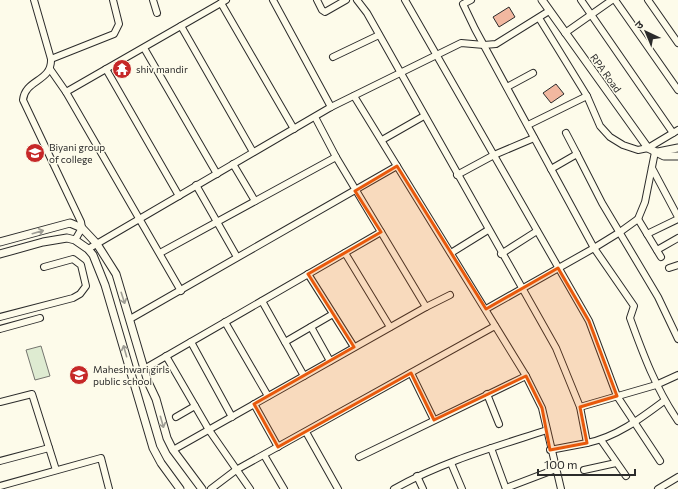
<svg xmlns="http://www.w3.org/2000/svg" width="678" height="489" font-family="Commissioner,'Noto Sans Devanagari',sans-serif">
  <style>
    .garden { fill: #deebd1; stroke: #74746e }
    .building { fill: #f2b8a0; stroke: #2b2b2b }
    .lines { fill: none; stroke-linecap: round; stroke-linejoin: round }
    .minor-casing { stroke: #2b2b2b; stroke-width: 8 }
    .tertiary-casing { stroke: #2b2b2b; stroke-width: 9 }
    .minor { stroke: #fdfbea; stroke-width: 6 }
    .tertiary { stroke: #fdfbea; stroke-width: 7 }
    .oneway { stroke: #9e9d94 }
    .marked { fill: #e8590c; fill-opacity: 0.2; stroke: #e8590c; stroke-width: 3; stroke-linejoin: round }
    .labels { text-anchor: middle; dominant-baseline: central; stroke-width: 3; stroke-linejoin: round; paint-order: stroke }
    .poi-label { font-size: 10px; fill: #2b2b2b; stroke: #fdfbea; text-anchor: start }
    .street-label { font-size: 10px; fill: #2b2b2b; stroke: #fdfbea }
  </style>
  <rect width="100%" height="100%" fill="#fdfbea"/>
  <path class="garden" d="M41 346 50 376 35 380 26 350Z"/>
  <g class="building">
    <path d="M509 7 515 17 499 27 493 17Z"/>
    <path d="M556 84 564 94 551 103 543 93Z"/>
  </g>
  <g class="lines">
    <defs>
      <g id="minor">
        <path d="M34 0 51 59C52 82 25 79 23 100L81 222 82 228 75 240"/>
        <path d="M153 0 157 13"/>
        <path d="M226 0 221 3 294 129"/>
        <path d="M273 0 331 107"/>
        <path d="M317 0 322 10 325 12 346 0"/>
        <path d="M357 0 367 13 556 348 580 407 656 385 678 375"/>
        <path d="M405 0 589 321 617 396 660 461"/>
        <path d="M471 0 463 4 475 29 594 248 634 306 630 318C643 354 656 389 678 421"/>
        <path d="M581 0 673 133"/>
        <path d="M615 0 678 90"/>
        <path d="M648 0 678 43"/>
        <path d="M539 18 587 96 600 126 610 137 623 145 638 150 648 148 678 130"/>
        <path d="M181 26 253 152"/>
        <path d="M565 33 612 0"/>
        <path d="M144 48 217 174"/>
        <path d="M333 57 379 35"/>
        <path d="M51 59 114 34 119 24 113 0"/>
        <path d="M50 69 66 92 221 3"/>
        <path d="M106 69 179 196"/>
        <path d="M507 87 533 73"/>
        <path d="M66 92 181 291"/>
        <path d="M354 96 526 376 542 408 561 489"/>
        <path d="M528 125 587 96"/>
        <path d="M566 133 577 154"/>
        <path d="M382 140 424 116"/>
        <path d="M233 164 255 201"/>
        <path d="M652 168 678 217"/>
        <path d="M551 169 577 154 602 203 658 297 678 339"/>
        <path d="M457 175 494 155 534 138"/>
        <path d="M196 185 237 257"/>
        <path d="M638 219 661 257"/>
        <path d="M381 232 426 307"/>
        <path d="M647 234 678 219"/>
        <path d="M88 249 331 107 461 43 484 45 496 44 549 11"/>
        <path d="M657 250 678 238"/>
        <path d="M160 253 336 157 315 117"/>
        <path d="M345 253 390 327"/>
        <path d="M451 253 488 230"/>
        <path d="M501 254 537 231"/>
        <path d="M669 268 678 265"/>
        <path d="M308 274 354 347"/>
        <path d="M262 301 304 376"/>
        <path d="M486 309 594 248 620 232 638 219 645 202 655 152"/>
        <path d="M0 317 73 298 80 294 86 286 81 265 73 259 44 267"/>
        <path d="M130 319 397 166"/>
        <path d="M225 322 268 396"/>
        <path d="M311 327 330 361"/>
        <path d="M0 329 40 318"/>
        <path d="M191 342 232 417"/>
        <path d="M285 342 333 314"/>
        <path d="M166 356 209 430 250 489"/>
        <path d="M144 369 381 232 336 157"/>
        <path d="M411 373 434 420"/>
        <path d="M487 394 499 424"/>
        <path d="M0 402 32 394 56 470"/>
        <path d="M254 404 278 447"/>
        <path d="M176 417 195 406"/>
        <path d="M306 432 338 489"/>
        <path d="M601 440 626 476"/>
        <path d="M587 443C616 437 640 419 664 401"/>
        <path d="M491 448 506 489"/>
        <path d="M173 450 426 307 450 295"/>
        <path d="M550 450 587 443 580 407"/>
        <path d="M264 455 284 489"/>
        <path d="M359 457 526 376"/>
        <path d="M0 461 49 448"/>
        <path d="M451 463 462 489"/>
        <path d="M584 470 616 463"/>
        <path d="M417 476 423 489"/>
        <path d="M0 486 101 458 109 489"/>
        <path d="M506 488 556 469"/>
        <path d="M211 489 236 470 495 326"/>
        <path d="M394 489C441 462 495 447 547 430"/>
        <path d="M658 489 678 477"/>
      </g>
      <g id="tertiary">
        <path d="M542 0 648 148 664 156H678"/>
        <path d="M658 152 678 148"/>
        <path d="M0 242 70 223 82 228 97 244 116 274 148 382 156 399 167 438 173 450 202 489"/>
        <path d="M0 254 43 242 67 238 75 240 88 249 93 255 105 285 153 448 161 463 180 489"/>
      </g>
    </defs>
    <use href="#minor" class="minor-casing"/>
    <use href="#tertiary" class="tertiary-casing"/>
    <use href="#minor" class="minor"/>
    <use href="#tertiary" class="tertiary"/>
  </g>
  <defs><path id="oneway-shaft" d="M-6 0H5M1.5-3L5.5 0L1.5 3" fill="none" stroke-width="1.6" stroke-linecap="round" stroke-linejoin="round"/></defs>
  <g class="oneway">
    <use href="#oneway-shaft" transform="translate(38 232) rotate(-16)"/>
    <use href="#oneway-shaft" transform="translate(123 298) rotate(72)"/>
    <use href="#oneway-shaft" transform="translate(125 351) rotate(-106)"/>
    <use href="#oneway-shaft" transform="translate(162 422) rotate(74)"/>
  </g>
  <path class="marked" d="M397 166 486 309 558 268 589 321 617 396 580 407 587 443 550 450 542 408 526 376 434 420 411 373 278 447 254 404 354 347 308 274 381 232 355 191Z"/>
  <defs>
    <symbol id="temple-disc" viewBox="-11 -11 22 22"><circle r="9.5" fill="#c62828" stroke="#fdfbea"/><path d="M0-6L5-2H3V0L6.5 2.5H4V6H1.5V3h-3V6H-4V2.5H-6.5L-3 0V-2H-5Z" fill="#fff"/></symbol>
    <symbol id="university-disc" viewBox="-11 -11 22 22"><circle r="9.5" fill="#c62828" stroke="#fdfbea"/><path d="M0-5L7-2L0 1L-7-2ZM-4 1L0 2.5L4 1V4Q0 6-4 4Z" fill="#fff"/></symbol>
    <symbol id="school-disc" viewBox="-11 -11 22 22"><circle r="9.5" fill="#c62828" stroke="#fdfbea"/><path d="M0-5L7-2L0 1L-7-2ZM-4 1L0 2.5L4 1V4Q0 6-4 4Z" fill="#fff"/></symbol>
  </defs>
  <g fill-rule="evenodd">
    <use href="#temple-disc" x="111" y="58" width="22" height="22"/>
    <use href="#university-disc" x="24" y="142" width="22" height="22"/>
    <use href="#school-disc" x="68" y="364" width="22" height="22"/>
  </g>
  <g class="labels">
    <g class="poi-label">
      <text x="136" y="69">shiv mandir</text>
      <text x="49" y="147">Biyani group<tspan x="49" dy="12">of college</tspan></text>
      <text x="93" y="369">Maheshwari girls<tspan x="93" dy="12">public school</tspan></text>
    </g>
    <g class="street-label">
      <text transform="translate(606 73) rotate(54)">RPA Road</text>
    </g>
  </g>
  <g transform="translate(646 32) rotate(316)" stroke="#fdfbea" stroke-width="3" paint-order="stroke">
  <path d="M0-3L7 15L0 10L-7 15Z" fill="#2b2b2b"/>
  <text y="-6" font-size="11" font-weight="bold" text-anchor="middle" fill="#2b2b2b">उ</text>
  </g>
  <path d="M538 469v6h97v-6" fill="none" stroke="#2b2b2b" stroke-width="2"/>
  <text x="544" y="469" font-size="12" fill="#2b2b2b" stroke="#fdfbea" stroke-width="3" paint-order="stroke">100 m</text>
</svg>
